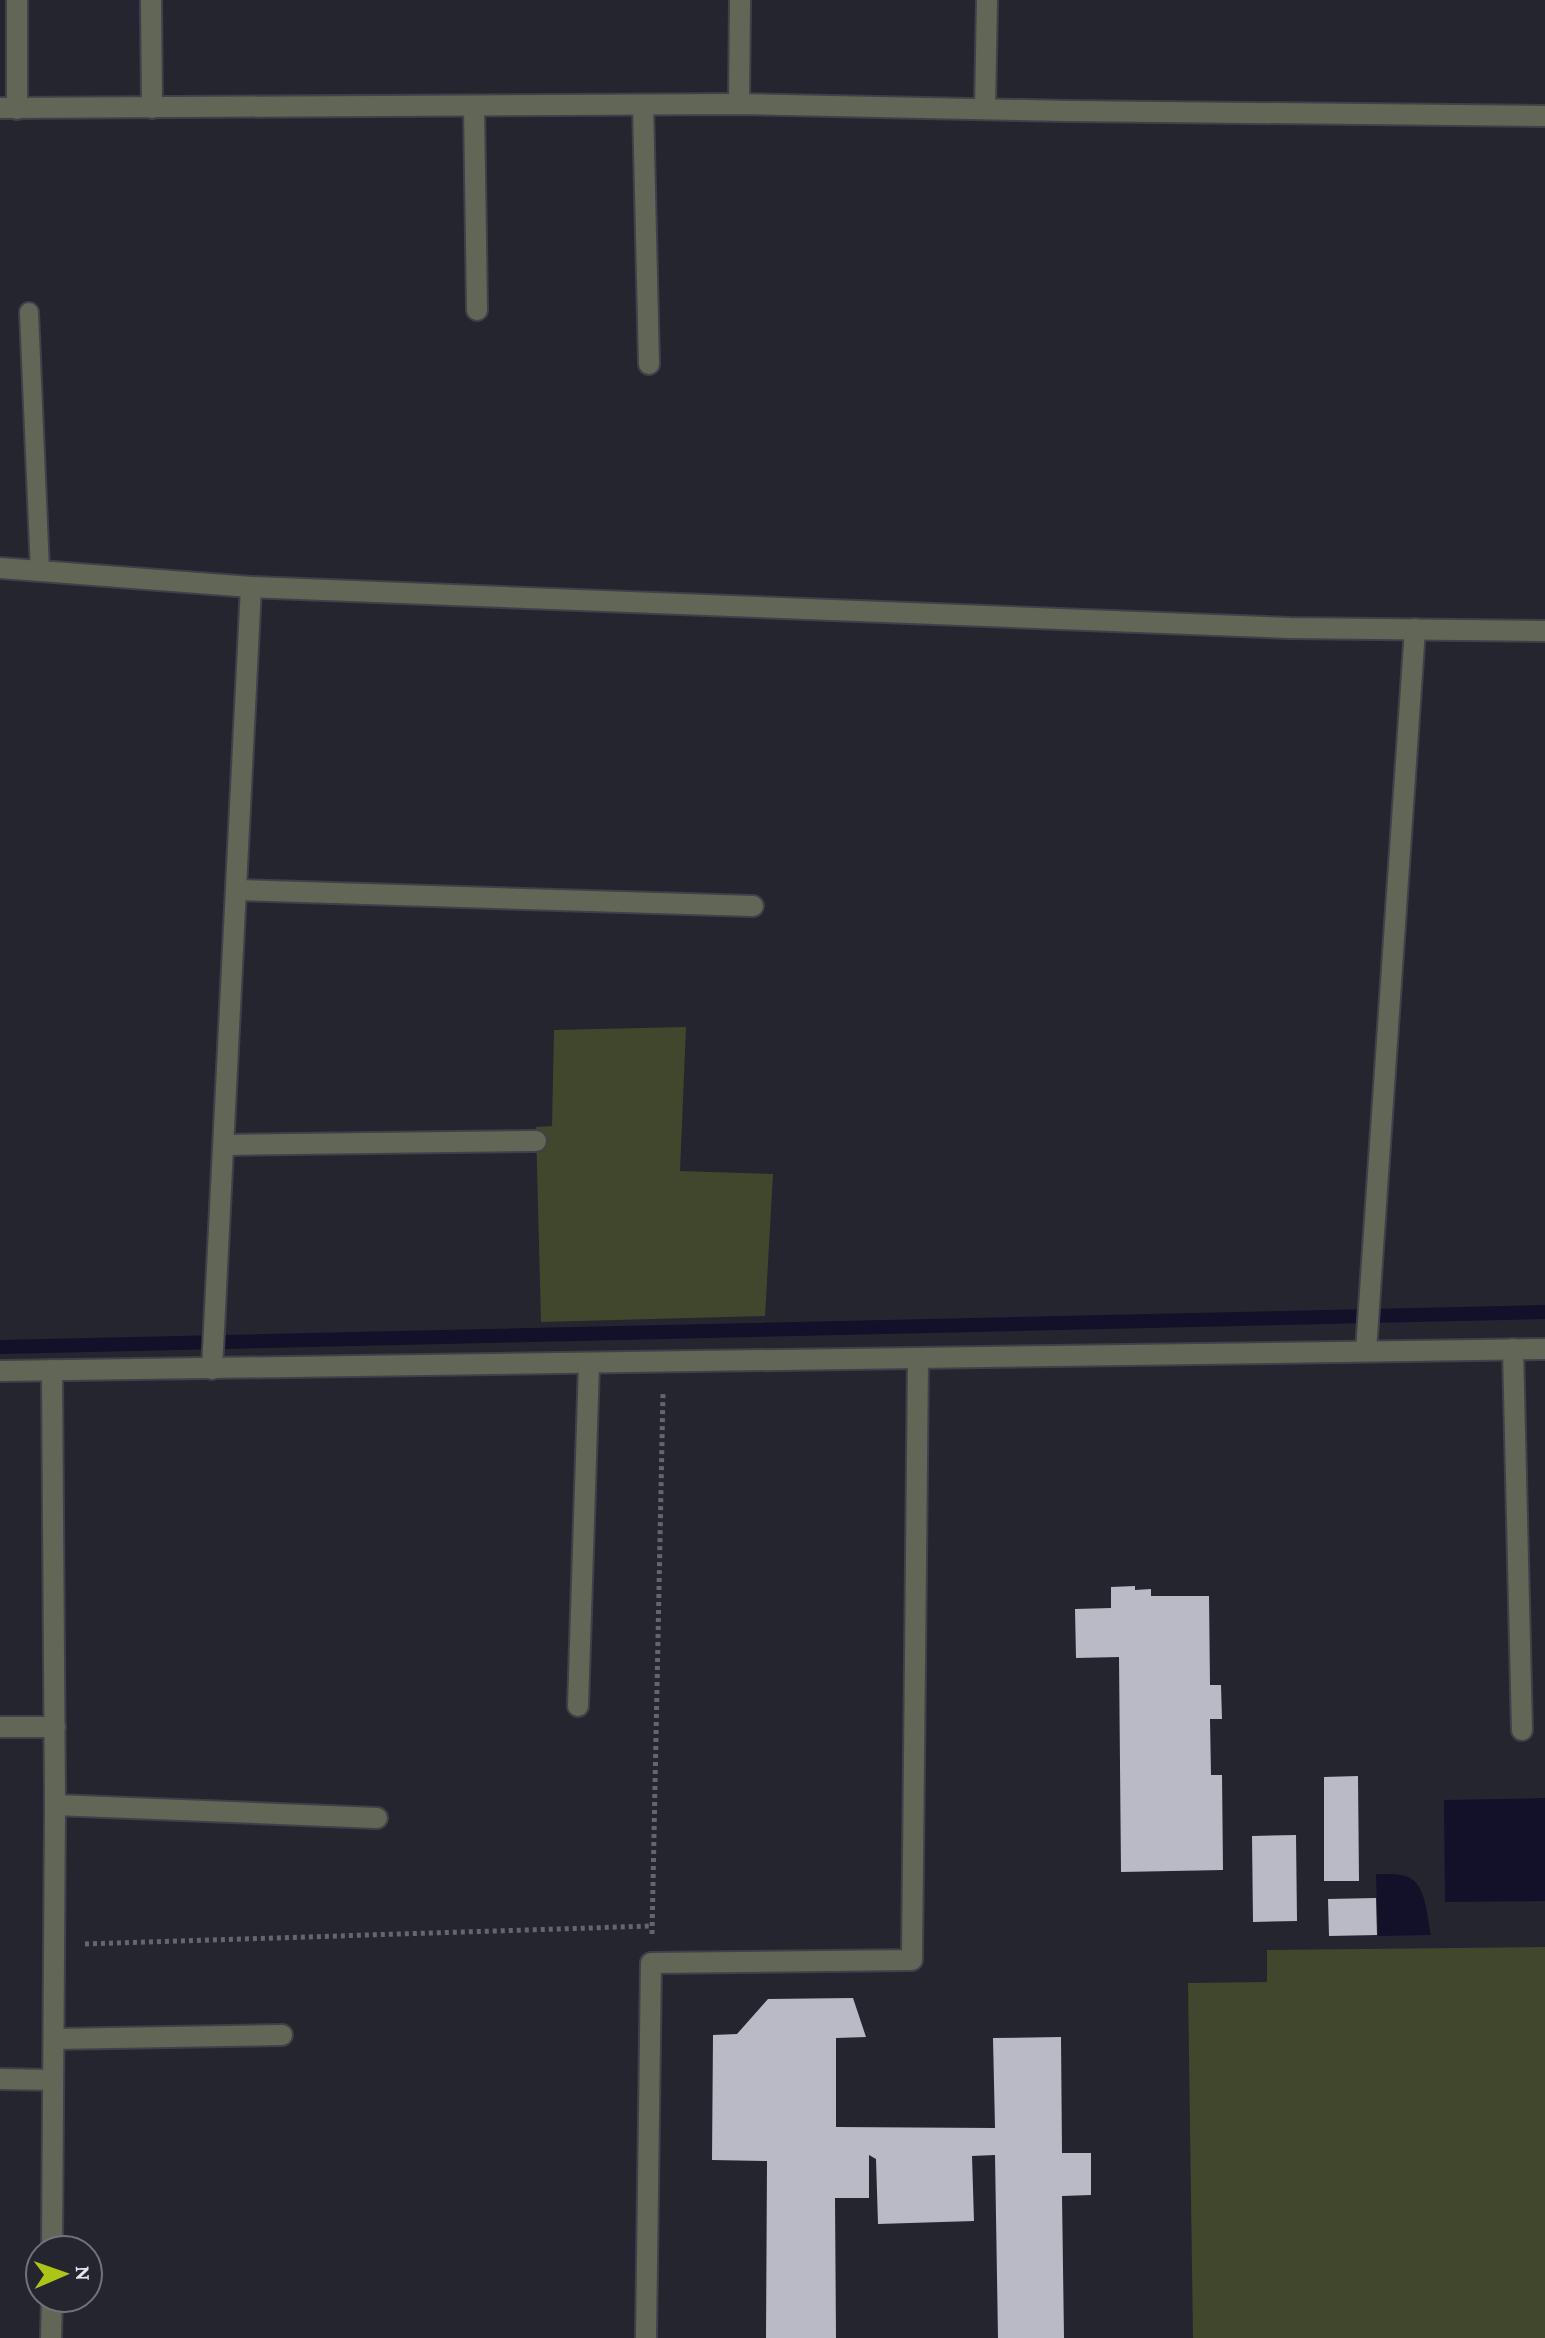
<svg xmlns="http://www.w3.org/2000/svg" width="1545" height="2338" font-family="'Crimson Pro',serif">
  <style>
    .green { fill: #41472d }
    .water { fill: #13102a }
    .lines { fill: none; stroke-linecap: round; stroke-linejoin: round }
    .stream { stroke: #13102a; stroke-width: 14 }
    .building { fill: #babac7 }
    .service-casing { stroke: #404049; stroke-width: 22 }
    .minor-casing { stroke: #404049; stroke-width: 24 }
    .path { stroke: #65656e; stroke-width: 5; stroke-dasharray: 4 4; stroke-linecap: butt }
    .service { stroke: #626657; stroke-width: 18 }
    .minor { stroke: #626657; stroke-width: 20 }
  </style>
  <rect width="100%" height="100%" fill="#25252f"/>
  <g class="green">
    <path d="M686 1027 680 1171 773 1174 765 1316 541 1322 536 1127 552 1126 554 1030Z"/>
    <path d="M1545 1947V2338H1193L1188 1983 1267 1982V1950Z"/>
  </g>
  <g class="water">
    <path d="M1545 1798V1901L1445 1902 1444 1800Z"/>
    <path d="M1376 1874C1386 1874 1399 1873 1408 1877 1427 1885 1427 1918 1431 1935L1378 1936Z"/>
  </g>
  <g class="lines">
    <path class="stream" d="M0 1347 1545 1312"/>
  </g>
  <g class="building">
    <path d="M1135 1586V1590L1151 1589V1596H1209L1210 1685H1221L1222 1719H1210L1211 1775H1222L1223 1870 1121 1872 1119 1657 1076 1658 1075 1609 1111 1608V1587Z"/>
    <path d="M1358 1776 1359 1881H1324V1777Z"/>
    <path d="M1296 1835 1297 1921 1253 1922 1252 1836Z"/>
    <path d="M1376 1898 1377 1935 1329 1936 1328 1899Z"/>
    <path d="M853 1998 866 2037 836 2038V2127L995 2128 993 2038 1061 2037 1062 2153H1091V2195L1062 2196 1064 2338H998L995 2155 972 2156 974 2221 878 2224 876 2159 869 2155V2198H835L836 2338H766L767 2161 712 2160 713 2035 737 2034 768 1999Z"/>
  </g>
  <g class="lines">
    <defs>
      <path id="service" d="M29 312 40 571"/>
      <g id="minor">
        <path d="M151 0 152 108"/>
        <path d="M739 104 740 0"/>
        <path d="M643 105 649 364"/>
        <path d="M474 106 477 310"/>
        <path d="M0 108 739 104 1069 111 1545 116"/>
        <path d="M17 109V0"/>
        <path d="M985 109 987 0"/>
        <path d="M0 568 251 587 1290 628 1545 631"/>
        <path d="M237 890 753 906"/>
        <path d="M224 1145 536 1141"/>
        <path d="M1513 1349 1522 1730"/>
        <path d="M1366 1351 1415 629"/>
        <path d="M212 1369 251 587"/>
        <path d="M0 1371 1545 1349"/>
        <path d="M578 1706 589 1364"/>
        <path d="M0 1727H55"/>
        <path d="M55 1805 377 1818"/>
        <path d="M54 2039 282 2035"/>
        <path d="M0 2079 53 2080"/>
        <path d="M52 2250 55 1805 52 1370"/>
        <path d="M51 2338 52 2298"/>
        <path d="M646 2338 651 1963 912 1960 918 1359"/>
      </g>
    </defs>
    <use href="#service" class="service-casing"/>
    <use href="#minor" class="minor-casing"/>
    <g class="path">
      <path d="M652 1934 663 1392"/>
      <path d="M85 1944 652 1926"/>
    </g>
    <use href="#service" class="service"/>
    <use href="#minor" class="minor"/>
  </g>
  <g transform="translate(64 2274) rotate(88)"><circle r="38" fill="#25252f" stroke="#72727b" stroke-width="2"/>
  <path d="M0-6L14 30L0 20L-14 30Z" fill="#acc612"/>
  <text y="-12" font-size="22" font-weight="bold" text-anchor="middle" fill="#e5e5ec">N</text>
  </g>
</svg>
